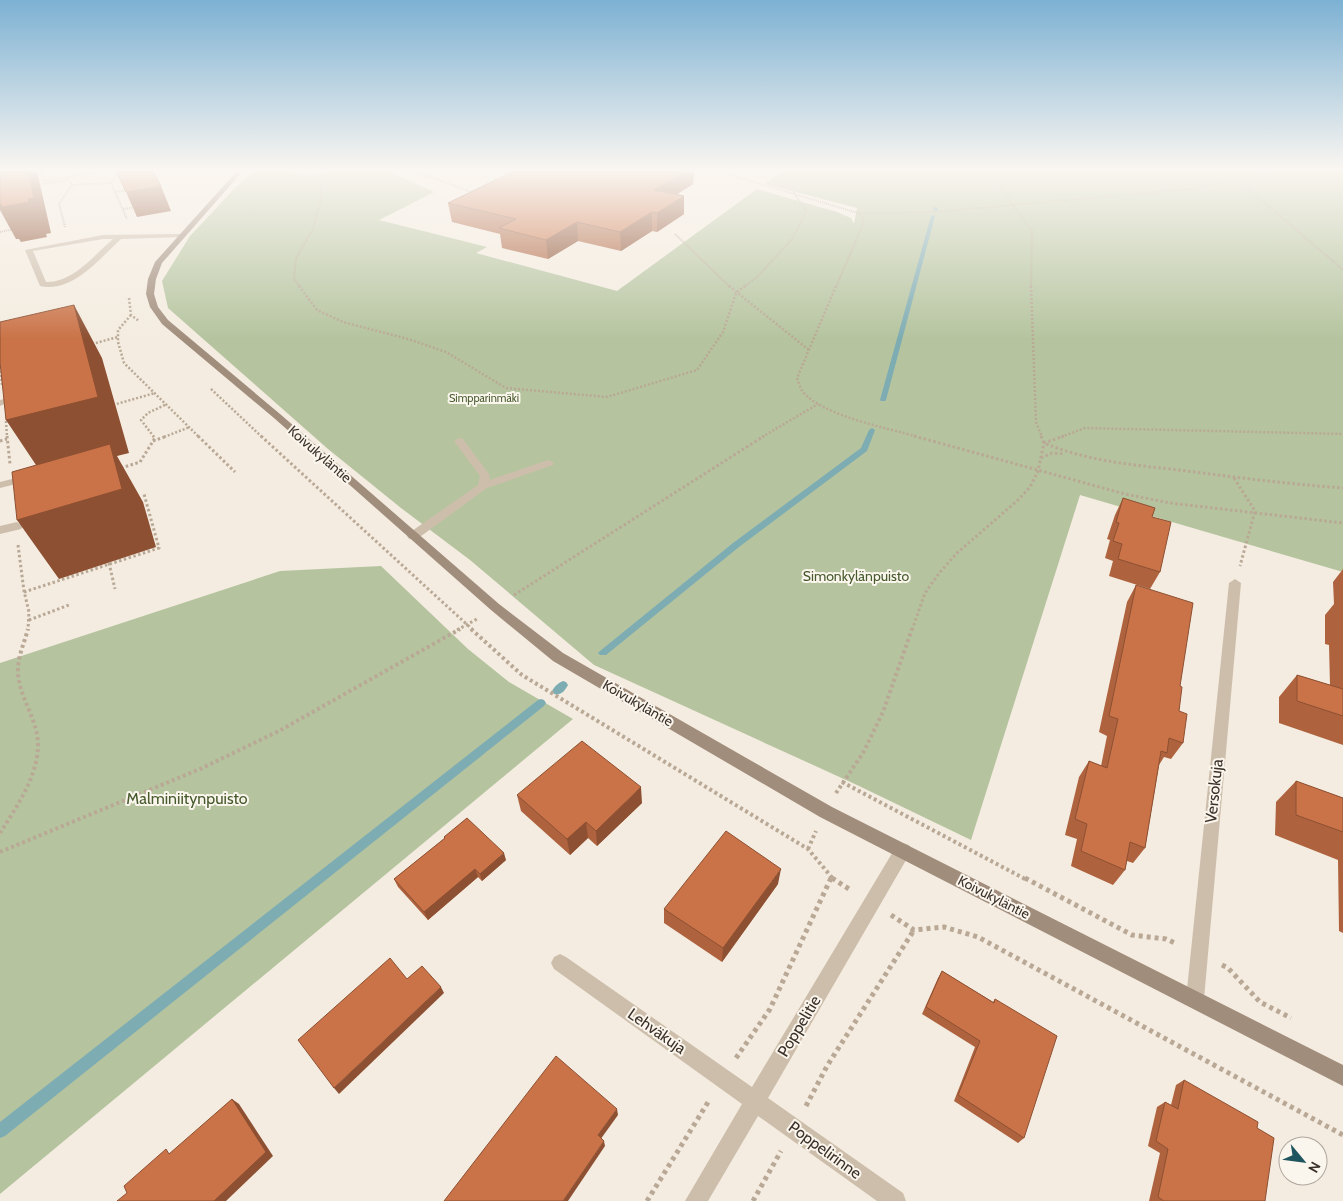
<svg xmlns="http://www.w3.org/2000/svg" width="1343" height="1201" font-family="Cabin,sans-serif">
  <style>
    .green { fill: #b5c49f }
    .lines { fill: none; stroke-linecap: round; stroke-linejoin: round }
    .stream { fill: #7eacb3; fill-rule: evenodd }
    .path-far4 { stroke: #b9a895; stroke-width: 2; stroke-dasharray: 1 1; stroke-linecap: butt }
    .path-far3 { stroke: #b9a895; stroke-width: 2.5; stroke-dasharray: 2 2; stroke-linecap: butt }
    .path-far2 { stroke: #b9a895; stroke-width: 3; stroke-dasharray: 2.5 2.5; stroke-linecap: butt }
    .path-far1 { stroke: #b9a895; stroke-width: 4; stroke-dasharray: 3 3; stroke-linecap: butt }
    .path { stroke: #b9a895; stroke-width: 5; stroke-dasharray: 4 4; stroke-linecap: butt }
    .service { fill: #cdbeab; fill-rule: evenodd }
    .minor { fill: #cdbeab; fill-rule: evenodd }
    .secondary { fill: #a18d7c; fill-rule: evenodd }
    .wall { fill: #ae633e }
    .shaded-wall { fill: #8d5032 }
    .building { fill: #ca7348; stroke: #8d5032 }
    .labels { text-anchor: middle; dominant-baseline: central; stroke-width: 4; stroke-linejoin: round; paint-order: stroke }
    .far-park-label { font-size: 11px; fill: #465a2d; stroke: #fbf6ed }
    .street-label { font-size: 14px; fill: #3b312a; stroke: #fbf6ed }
    .park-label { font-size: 14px; fill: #465a2d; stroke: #fbf6ed }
    .near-street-label { font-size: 16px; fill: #3b312a; stroke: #fbf6ed }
    .near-park-label { font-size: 16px; fill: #465a2d; stroke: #fbf6ed }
  </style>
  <rect width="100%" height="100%" fill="#f4ece0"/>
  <g class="green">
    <path d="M255 171H287L308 176 329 172 325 171H388L434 192 379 220 487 247 476 253 617 291 757 189 837 212 851 218 854 224 857 208 765 184 783 171H1343V572L1080 495 971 840 857 785 594 665 470 560 401 508 328 449 168 308 162 281 190 236 237 186Z"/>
    <path d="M381 566 468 649 509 682 573 719 0 1194V663L280 571Z"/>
  </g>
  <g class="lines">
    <g class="stream">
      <path d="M934 207 938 208 937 211 933 210Z"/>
      <path d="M933 215 935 216 886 400 885 401H881L880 400 931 216Z"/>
      <path d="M872 428 875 430 867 451 739 547 606 655H600L598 653 600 651 733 543 861 448 869 430Z"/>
      <path d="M563 681 566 682 568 685C565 691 560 696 554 694L552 691C554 687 558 683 563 681Z"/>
      <path d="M541 699 544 700 546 703 544 706 5 1136 0 1138V1122L538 700Z"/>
    </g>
    <g class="path-far4">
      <path d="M42 171 44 181"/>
      <path d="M116 171 117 173 111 183 127 219"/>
      <path d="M414 171 474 193"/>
      <path d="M499 171 513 174"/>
      <path d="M988 171 1032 231 1031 287"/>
      <path d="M1228 171 1343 270"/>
      <path d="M730 175 858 213 934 212 1190 189 1276 171"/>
      <path d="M45 181 103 171"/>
      <path d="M37 185 69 180 72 185 111 183"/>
      <path d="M115 192 128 190"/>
      <path d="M123 209 136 207"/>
      <path d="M65 227 59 204 72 185"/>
      <path d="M0 232 14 229"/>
      <path d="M675 234 730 287"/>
      <path d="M300 287 294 279 296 258 313 229 321 198 320 177 313 171"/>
      <path d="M744 287 758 276 792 239 807 211 795 195 792 184 802 171"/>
      <path d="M836 287 863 224V218L858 213"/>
    </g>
    <g class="path-far3">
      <path d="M299 286 317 310 343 322 408 339 446 352 506 388 607 397 697 370 723 332 736 293 745 286"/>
      <path d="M729 286 809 350"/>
      <path d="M836 286 797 378C799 383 800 388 803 392 823 416 888 428 918 437"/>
      <path d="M1031 286 1036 422 1042 437"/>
      <path d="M129 298 131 315 139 321"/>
      <path d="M131 315 118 330V342L124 363 199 437"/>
      <path d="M92 344 118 337"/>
      <path d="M0 367 2 385"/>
      <path d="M211 389 262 437"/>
      <path d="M113 405 155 393"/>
      <path d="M6 421 7 437"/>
      <path d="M154 437 141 420 148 413 167 404"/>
      <path d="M164 437 190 427"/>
      <path d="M762 437 818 404"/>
      <path d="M1061 437 1085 428 1343 434"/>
    </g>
    <g class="path-far2">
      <path d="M7 436 10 464"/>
      <path d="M198 436 235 472"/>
      <path d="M261 436 473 630"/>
      <path d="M914 436 1125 494 1170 503 1343 523"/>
      <path d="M1041 436 1044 443C1087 461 1133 465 1179 470 1233 477 1288 484 1343 488"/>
      <path d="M0 441 7 439"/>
      <path d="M153 441 167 436"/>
      <path d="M1041 458 1052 453 1065 454"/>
      <path d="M121 468 140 462 155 438 153 436"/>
      <path d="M1234 478 1255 511 1240 566"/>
      <path d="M18 545 24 591 29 612 28 630"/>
      <path d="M109 563 115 589"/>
      <path d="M24 592 159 548 144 494"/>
      <path d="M514 595 764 436"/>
      <path d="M29 620 69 605"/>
      <path d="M457 630 477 619"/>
      <path d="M912 630 925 593 940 572 957 553 1018 500 1030 487 1038 471 1044 443 1064 436"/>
    </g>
    <g class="path-far1">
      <path d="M471 629 522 675 808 849 834 880"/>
      <path d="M842 782 1027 880"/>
      <path d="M836 793 863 753 883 712 912 629"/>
      <path d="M0 833C16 808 38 776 38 745 38 720 20 699 18 674 17 658 24 644 28 629"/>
      <path d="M808 849 816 831"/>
      <path d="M0 852 200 769 279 731 460 629"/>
    </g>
    <g class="path">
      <path d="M832 878 852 891"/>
      <path d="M1025 878 1132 935 1166 939 1175 943"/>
      <path d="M891 915 914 930 944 927 978 937 1343 1135"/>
      <path d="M1222 965 1228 968 1260 1002 1291 1018"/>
      <path d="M736 1058 770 1009 831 878"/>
      <path d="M806 1106 827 1066 914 930"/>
      <path d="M647 1201 710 1099"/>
      <path d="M753 1201 781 1151"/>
    </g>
    <g class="service">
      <path d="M180 234 182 235V237L121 239C99 259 73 293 40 286L25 250 103 235ZM103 239H113C94 255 73 283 46 282L33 251Z"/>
      <path d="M4 399 9 402 0 406V400Z"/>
      <path d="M459 438 463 439 489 474 490 480 545 461 549 460 554 463 553 465 487 488 417 539H409L407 536 409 533 478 485 480 476 454 441Z"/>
      <path d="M12 479 17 482 16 484 0 488V482Z"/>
      <path d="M17 522 23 526 21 529 0 534V526Z"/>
    </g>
    <g class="minor">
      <path d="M1235 579 1241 583 1204 999 1202 1006 1195 1008 1188 1006 1186 999 1229 583Z"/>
      <path d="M903 843 909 845 911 850 909 855 768 1098 903 1193 906 1201H877L758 1116 708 1201H685L742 1104 554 969 551 963 554 957 560 954 566 957 752 1087 897 845Z"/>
    </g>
    <path class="secondary" d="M237 171H243L162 263 156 279 154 294 158 307 168 320 280 414 499 604 563 653 832 807 1343 1065V1086L820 817 553 661 491 610 274 418 162 324 150 307 146 294 148 279 155 262Z"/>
  </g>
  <g class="wall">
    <path d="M514 171H694L693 184 677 194 684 196V214L657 232 652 231 621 251 578 241 548 259 502 248 500 234 452 222 448 203Z"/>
    <path d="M1123 498 1152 517 1160 572 1150 589 1109 576 1113 561 1105 558 1110 540 1107 539 1115 515Z"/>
    <path d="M1343 569V745L1279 723V697L1297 675 1330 685 1329 645 1325 644V615L1334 604 1333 582Z"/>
    <path d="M1136 585 1180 686 1179 711 1183 743 1171 759 1164 757 1159 765 1145 848 1133 863 1127 861 1125 870 1113 885 1071 866 1077 839 1065 835 1079 777 1089 761 1101 766 1107 736 1099 732 1127 602Z"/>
    <path d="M1296 781 1343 798V933L1339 931 1338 860 1275 835 1276 802Z"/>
    <path d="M517 795 642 803 597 846 588 838 570 855 521 811Z"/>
    <path d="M444 837 506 860 482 881 478 877 428 920 398 887 394 879 444 839Z"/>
    <path d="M778 884 722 962 664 923V909Z"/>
    <path d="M942 971 993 1002 995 999 1024 1138 1018 1143 954 1101 975 1047 922 1014 938 978Z"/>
    <path d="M1184 1080 1257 1128 1265 1201H1149L1160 1153 1148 1146 1157 1107 1165 1102 1171 1105 1176 1085Z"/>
  </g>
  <g class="shaded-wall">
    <path d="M28 171H37L51 233 46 234 47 237 21 242 19 239H16L0 210V204L28 199Z"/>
    <path d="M686 171H694L693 184 655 208 654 190Z"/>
    <path d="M161 186 171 211 137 217 126 192Z"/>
    <path d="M684 196V214L657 232V213Z"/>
    <path d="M652 212V231L621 251 620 232Z"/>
    <path d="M577 222 578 241 548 259 546 240Z"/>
    <path d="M74 305 102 358 129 453 117 456 143 502 156 547 59 579 17 520 44 477 6 420Z"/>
    <path d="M641 787 642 803 597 846 596 831Z"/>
    <path d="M586 822 588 838 570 855 567 839Z"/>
    <path d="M504 853 506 860 482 881 480 874Z"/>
    <path d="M475 869 478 877 428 920 424 912Z"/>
    <path d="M781 869 778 884 722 962 723 948Z"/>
    <path d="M441 987 444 993 339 1094 334 1088Z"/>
    <path d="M232 1099 239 1104 273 1156 226 1201H214Z"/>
    <path d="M617 1109 618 1115 600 1140 598 1135Z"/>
    <path d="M604 1141 605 1146 568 1201H563Z"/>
  </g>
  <g class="building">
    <path d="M0 171H28L34 198 28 199 29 202 2 207 1 204H0Z"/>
    <path d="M116 171H153L161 186 126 192Z"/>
    <path d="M514 171H686L654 190 684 196 657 213 652 212 620 232 577 222 546 240 499 228 516 219 448 203Z"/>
    <path d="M74 305 98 397 6 420 0 362V322Z"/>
    <path d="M110 444 122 489 17 520 12 472Z"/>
    <path d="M1123 498 1155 508 1152 517 1171 522 1160 572 1118 559 1122 544 1113 541 1119 523 1116 522Z"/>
    <path d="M1136 585 1193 603 1180 686 1182 687 1179 711 1187 714 1183 743 1169 738 1167 753 1161 751 1145 848 1130 842 1125 870 1081 851 1087 824 1075 819 1089 761 1107 768 1118 719 1109 716Z"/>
    <path d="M1297 675 1343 689V716L1297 701Z"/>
    <path d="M582 741 641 787 596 831 586 822 567 839 517 795Z"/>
    <path d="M1296 781 1343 798V832L1296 815Z"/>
    <path d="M467 818 504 853 480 874 475 869 424 912 394 879 445 838 444 837Z"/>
    <path d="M726 831 781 869 723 948 664 909Z"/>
    <path d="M390 958 407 979 422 966 441 987 334 1088 298 1040Z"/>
    <path d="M942 971 994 1003 995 999 1057 1036 1024 1138 958 1095 980 1041 926 1007Z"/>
    <path d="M556 1056 617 1109 598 1135 604 1141 563 1201H444Z"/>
    <path d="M1184 1080 1258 1122 1257 1128 1274 1138 1265 1201H1164L1158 1197 1168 1149 1156 1141 1165 1102 1178 1109Z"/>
    <path d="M232 1099 266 1152 214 1201H117L127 1193 124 1186 166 1149 169 1154Z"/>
  </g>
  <linearGradient id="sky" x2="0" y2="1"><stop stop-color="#7db1d3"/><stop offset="0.5" stop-color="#faf6f1"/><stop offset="1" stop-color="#faf6f1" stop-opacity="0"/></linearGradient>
  <rect width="1343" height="339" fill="url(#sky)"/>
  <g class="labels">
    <g class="far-park-label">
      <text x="484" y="398">Simpparinmäki</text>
    </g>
    <g class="street-label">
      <text transform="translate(320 454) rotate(41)">Koivukyläntie</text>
      <text transform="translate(638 703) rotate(30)">Koivukyläntie</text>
      <text transform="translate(994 897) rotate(27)">Koivukyläntie</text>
    </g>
    <g class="park-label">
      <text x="856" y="576">Simonkylänpuisto</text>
    </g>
    <g class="near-street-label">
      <text transform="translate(1214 791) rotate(-84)">Versokuja</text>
      <text transform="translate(799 1026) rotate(-59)">Poppelitie</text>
      <text transform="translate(657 1031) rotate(35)">Lehväkuja</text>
      <text transform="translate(825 1150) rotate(36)">Poppelirinne</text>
    </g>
    <g class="near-park-label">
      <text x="187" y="798">Malminiitynpuisto</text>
    </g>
  </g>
  <g transform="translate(1303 1161) rotate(119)"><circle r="24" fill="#fbf6ed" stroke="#aea79f"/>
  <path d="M0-4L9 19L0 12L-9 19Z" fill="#1e555e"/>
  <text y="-8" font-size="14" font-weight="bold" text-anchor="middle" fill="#3b312a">N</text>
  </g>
</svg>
